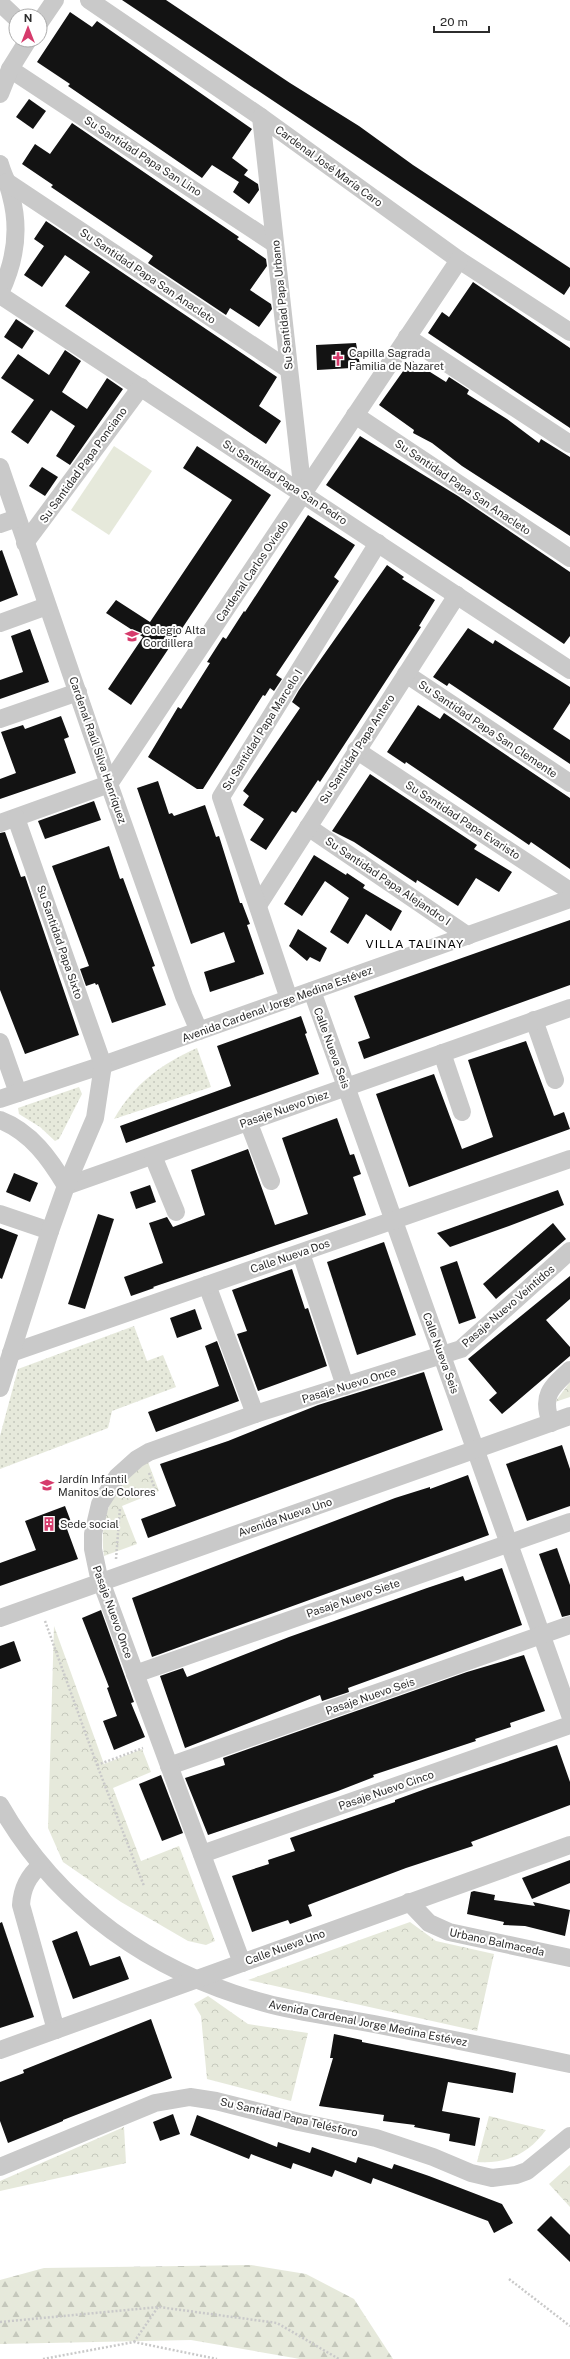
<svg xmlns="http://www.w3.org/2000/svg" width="570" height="2359" font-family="'Public Sans',sans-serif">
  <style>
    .grass { fill: url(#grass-dots) }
    .forest { fill: url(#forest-firs) }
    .park { fill: url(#park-crowns) }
    .pitch { fill: #e6e9db }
    .building { fill: #131313 }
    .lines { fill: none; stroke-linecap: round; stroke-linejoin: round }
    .path { stroke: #c9c9c9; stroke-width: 2.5; stroke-dasharray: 2 2; stroke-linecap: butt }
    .minor { stroke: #c9c9c9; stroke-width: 18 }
    .labels { text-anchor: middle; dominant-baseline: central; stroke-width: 4; stroke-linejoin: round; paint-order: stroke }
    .street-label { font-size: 11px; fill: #2c2c2c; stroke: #fff }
    .poi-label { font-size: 11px; fill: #2c2c2c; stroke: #fff; text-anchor: start }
    .neighbourhood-label { font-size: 12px; letter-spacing: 1px; fill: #000; stroke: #fff }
  </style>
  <defs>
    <pattern id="grass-dots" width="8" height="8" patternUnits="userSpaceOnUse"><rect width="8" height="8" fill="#e6e9db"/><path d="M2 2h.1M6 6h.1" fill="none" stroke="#c5c8bc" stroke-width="1.8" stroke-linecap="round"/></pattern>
    <pattern id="forest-firs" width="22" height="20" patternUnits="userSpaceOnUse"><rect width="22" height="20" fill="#e6e9db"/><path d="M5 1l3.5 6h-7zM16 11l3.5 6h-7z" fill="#c5c8bc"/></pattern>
    <pattern id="park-crowns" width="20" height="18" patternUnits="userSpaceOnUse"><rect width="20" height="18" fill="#e6e9db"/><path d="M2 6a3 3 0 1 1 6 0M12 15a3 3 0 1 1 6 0" fill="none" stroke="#c5c8bc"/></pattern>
  </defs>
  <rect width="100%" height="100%" fill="#fff"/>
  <g class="grass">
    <path d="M197 1048 211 1087 114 1119C134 1084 161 1064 197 1048Z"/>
    <path d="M79 1087 82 1094 59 1139 55 1141 40 1127 19 1114 18 1108Z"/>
    <path d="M134 1326 147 1361 163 1355 176 1387 112 1411 108 1428 0 1469V1436L18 1369Z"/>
  </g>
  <path class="forest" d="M251 2265 306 2274 354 2299 393 2359H300L191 2340 0 2344V2280L44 2268Z"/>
  <g class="park">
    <path d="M570 1382V1397L555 1402Z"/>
    <path d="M148 1462 159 1491 122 1506 137 1544 104 1556C98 1515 114 1485 148 1462Z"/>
    <path d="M54 1626 104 1764 142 1749 151 1772 113 1788 141 1861 179 1846 215 1941 206 1945 188 1941 121 1902 63 1862 48 1828Z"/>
    <path d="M410 1922 436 1941 494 1954 477 2031 248 1980Z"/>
    <path d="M208 1996 248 2024 308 2033 291 2101 207 2079 201 2016 194 2004Z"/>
    <path d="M489 2116 546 2130C528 2154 507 2164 477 2162Z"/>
    <path d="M124 2127 126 2163 0 2191V2181Z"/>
    <path d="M570 2165V2207L549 2184Z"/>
  </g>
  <path class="pitch" d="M114 446 152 471 109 535 71 510Z"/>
  <g class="building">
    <path d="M122 0H166L290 83 359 126 413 165 570 268V286L564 295Z"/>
    <path d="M70 12 92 27 97 21 252 129 232 158 248 170 244 175 258 184 259 190 249 204 233 192 239 182 212 165 202 178 68 86 70 84 37 62Z"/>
    <path d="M29 99 46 111 33 129 16 117Z"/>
    <path d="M72 123 239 237 237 239 266 259 267 266 250 290 271 304 272 309 259 327 230 308 226 315 148 263 153 256 51 187 53 185 22 164 35 144 50 154Z"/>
    <path d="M46 221 277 377 259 406 281 421 266 444 65 306 90 272 65 255 42 287 24 275 44 246 34 239Z"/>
    <path d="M473 282 570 348V428L428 333 442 312 449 317Z"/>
    <path d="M16 319 34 331 22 349 4 337Z"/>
    <path d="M356 343 360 365H350L351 368 317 370 316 345Z"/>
    <path d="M65 350 81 361 62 392 87 409 107 378 123 389 70 465 56 456 75 426 51 410 28 444 11 432 34 400 1 378 18 354 49 375Z"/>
    <path d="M411 360 446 382 449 377 469 390 467 394 507 419 539 443 541 439 570 457V536L462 466 432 443 413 433 414 430 379 405Z"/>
    <path d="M360 436 458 496 570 572V636L564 644 326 485Z"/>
    <path d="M197 446 271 495 131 705 108 689 143 637 106 613 116 600 150 622 232 500 183 468Z"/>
    <path d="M42 467 58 477 45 496 29 486Z"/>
    <path d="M308 515 355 545 334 577 339 581 276 675 282 679 274 691 270 688 265 696 263 695 203 789H197L148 757 178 707 181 709 210 663 207 662 223 637 226 639 244 611 245 612Z"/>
    <path d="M2 550 18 595 0 602V551Z"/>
    <path d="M387 565 404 577 402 579 435 600 419 626 421 627 320 782 318 780 296 813 292 811 266 850 250 840 264 819 243 805 249 796 243 791 300 708 292 702 299 690Z"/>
    <path d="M468 628 493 644 495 640 570 687V703L553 729 570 740V764L449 683 447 686 433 677Z"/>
    <path d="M30 629 49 682 0 699V680L23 672 11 636Z"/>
    <path d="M418 705 440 719 444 713 570 798V869L531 842 529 845 406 762 405 764 387 752Z"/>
    <path d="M61 716 69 737 64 739 76 773 0 799V779L16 773 1 732 23 725 25 729Z"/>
    <path d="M370 774 477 845 474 849 512 872 499 892 476 878 458 906 417 880 416 883 354 842 332 831Z"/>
    <path d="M158 781 169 814 172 813 174 816 205 805 216 837 219 836 240 903H242L250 924 247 925 264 974 210 992 204 972 235 962 224 932 191 944 137 788Z"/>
    <path d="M94 801 101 820 45 839 38 821Z"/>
    <path d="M5 832 21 877 25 876 79 1035 25 1054 0 990V833Z"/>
    <path d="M109 846 120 879 123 878 155 966 152 967 166 1005 112 1023 98 984 96 985 95 983 86 986 80 969 89 966 52 866Z"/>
    <path d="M314 855 346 875 347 873 365 885 363 888 402 911 391 931 366 914 348 944 330 932 349 898 325 881 302 916 284 904Z"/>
    <path d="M570 920V985L364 1059 358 1042 370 1038 354 996Z"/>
    <path d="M298 929 327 948 320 962 310 957 307 961 289 946Z"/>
    <path d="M301 1016 307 1033 305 1034 319 1074 126 1143 120 1126 231 1086 217 1046Z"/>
    <path d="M526 1041 554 1116 564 1112 570 1129 409 1187 376 1094 434 1074 462 1149 493 1137 468 1060Z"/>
    <path d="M337 1118 350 1155 354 1154 361 1174 353 1177 366 1215 153 1287 154 1288 131 1296 124 1277 163 1263 149 1223 167 1217 173 1227 205 1215 191 1170 248 1149 275 1225 308 1214 282 1138Z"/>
    <path d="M14 1173 38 1183 30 1202 6 1192Z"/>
    <path d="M150 1185 156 1202 136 1209 130 1192Z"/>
    <path d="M558 1190 564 1205 509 1226 450 1247 437 1233Z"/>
    <path d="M98 1214 114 1219 85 1309 68 1304Z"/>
    <path d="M553 1223 566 1239 496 1299 483 1284Z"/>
    <path d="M0 1228 18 1235 2 1279 0 1278Z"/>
    <path d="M384 1242 416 1335 357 1355 327 1262Z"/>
    <path d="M457 1261 476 1318 459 1324 440 1267Z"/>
    <path d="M292 1269 305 1309 308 1308 327 1366 258 1391 237 1334 247 1331 232 1290Z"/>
    <path d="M570 1276V1299L546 1320 570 1347V1356L502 1414 489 1400 497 1393 468 1359Z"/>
    <path d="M195 1309 202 1329 177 1338 170 1318Z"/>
    <path d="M217 1341 239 1401 156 1432 148 1412 219 1386 205 1346Z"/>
    <path d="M424 1372 443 1430 148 1538 141 1519 176 1506 160 1464 228 1441 318 1405Z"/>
    <path d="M562 1445 570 1469V1506L527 1521 506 1464Z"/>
    <path d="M468 1475 489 1535 152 1657 132 1598 395 1498 430 1487V1489Z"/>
    <path d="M65 1506 73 1527 67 1529 78 1559 0 1586V1563L36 1550 25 1521Z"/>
    <path d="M557 1548 570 1585V1615L562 1617 539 1554Z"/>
    <path d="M502 1568 522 1625 348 1688 349 1692 322 1701 320 1695 185 1748 160 1676 183 1668 187 1677 289 1637 427 1588 463 1576 465 1581Z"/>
    <path d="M101 1610 134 1702 131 1703 145 1737 114 1750 103 1721 117 1716 107 1688 109 1687 82 1618Z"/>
    <path d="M14 1641 21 1661 0 1669V1646Z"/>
    <path d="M524 1655 545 1711 510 1723 511 1727 475 1739 476 1741 373 1775 374 1777 338 1791 208 1835 185 1778 225 1765 223 1758 467 1672Z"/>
    <path d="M557 1745 570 1782V1805L471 1842 473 1846 406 1868 308 1905 312 1916 290 1924 288 1920 252 1932 232 1876 269 1864 268 1860 295 1851 290 1838 395 1802V1800L428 1788Z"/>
    <path d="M161 1775 183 1833 162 1841 139 1784Z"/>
    <path d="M570 1860V1883L532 1899 522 1878Z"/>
    <path d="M474 1891 495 1895 494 1900 535 1906 533 1902 570 1910 565 1936 525 1926 503 1925 504 1922 467 1914 471 1892Z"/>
    <path d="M2 1922 34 2017 0 2028V1923Z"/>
    <path d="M77 1931 90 1966 120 1956 129 1979 73 1999 52 1941Z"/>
    <path d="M151 2019 172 2078 63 2120V2121L8 2143 0 2121V2082L24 2073 23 2070Z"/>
    <path d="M334 2034 362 2040V2042L516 2073 513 2093 448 2082 442 2111 480 2118 475 2146 449 2141 450 2134 414 2127 415 2125 383 2121 384 2115 319 2106 333 2058H330Z"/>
    <path d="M173 2114 180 2134 160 2141 153 2122Z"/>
    <path d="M197 2115 277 2147 278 2142 310 2153 312 2147 356 2163 358 2157 392 2169 394 2164 429 2176 502 2204 513 2223 494 2233 488 2221 373 2178 371 2184 335 2170 332 2177 293 2163 291 2169 251 2154 249 2159 190 2135Z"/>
    <path d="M551 2216 570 2235V2262L537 2230Z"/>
  </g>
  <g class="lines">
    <g class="path">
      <path d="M149 1473 155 1489"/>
      <path d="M116 1559 120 1508"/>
      <path d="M45 1621 97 1765 144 1886"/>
      <path d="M97 1765 143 1748"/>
      <path d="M509 2279 570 2326"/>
      <path d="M0 2322 159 2307 277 2323 339 2359"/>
      <path d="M134 2342 158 2307"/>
      <path d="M43 2359 134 2342 217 2359"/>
    </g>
    <g class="minor">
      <path d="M89 0 261 117 459 260 570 332"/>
      <path d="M0 3 16 18"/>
      <path d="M40 22 55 0"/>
      <path d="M10 69 275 244"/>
      <path d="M0 94 10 69 28 40"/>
      <path d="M261 117 303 494"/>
      <path d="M0 164C3 175 9 185 11 196 20 229 15 262 0 293"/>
      <path d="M7 182 288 369"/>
      <path d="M0 295 570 670"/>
      <path d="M407 337 570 444"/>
      <path d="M355 415 570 558"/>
      <path d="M0 467 109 784 184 996 199 1031"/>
      <path d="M0 524 17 518"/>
      <path d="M25 543 141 387"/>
      <path d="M0 623 47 606"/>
      <path d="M406 674 570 783"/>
      <path d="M0 719 78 692"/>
      <path d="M356 750 570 891"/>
      <path d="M0 823 109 784 459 260"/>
      <path d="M308 827 468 936"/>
      <path d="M259 904 457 595"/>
      <path d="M312 991 570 1715"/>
      <path d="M289 999 221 797 378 543"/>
      <path d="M534 1020 555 1080"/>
      <path d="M0 1042 18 1093"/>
      <path d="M442 1053 462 1112"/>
      <path d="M0 1099 103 1065 570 899"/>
      <path d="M0 1120C31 1132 50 1159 66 1186L570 1008"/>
      <path d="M248 1121 271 1181"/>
      <path d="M153 1156 176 1212"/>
      <path d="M0 1214 50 1231"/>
      <path d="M301 1253 345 1386"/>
      <path d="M207 1285 255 1414"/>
      <path d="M11 1353 570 1159"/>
      <path d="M0 1388 50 1231 66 1186 95 1118 103 1065 16 818"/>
      <path d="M551 1423C541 1396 550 1388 570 1370"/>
      <path d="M0 1618 570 1416"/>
      <path d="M135 1674 570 1522"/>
      <path d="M169 1766 570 1625"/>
      <path d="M0 1805C58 1907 153 1973 265 2003 301 2013 338 2017 374 2024 440 2037 505 2050 570 2064"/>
      <path d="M202 1854 570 1725"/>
      <path d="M41 1865C28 1876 22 1888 21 1905L56 2030"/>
      <path d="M409 1902 429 1923 449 1932 570 1958"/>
      <path d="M242 1963 98 1573 93 1549V1534L100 1504 117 1477 137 1459 149 1452 255 1414 461 1349 570 1251"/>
      <path d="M0 2050 570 1845"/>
      <path d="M0 2167 155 2103 190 2097 216 2101 299 2122 376 2138 433 2157 471 2173 492 2178 516 2175 527 2171 570 2136"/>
    </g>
  </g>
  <defs>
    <symbol id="church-bare" viewBox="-9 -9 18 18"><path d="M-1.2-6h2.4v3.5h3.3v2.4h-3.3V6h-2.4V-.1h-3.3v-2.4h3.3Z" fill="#d63b6c" stroke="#fff" stroke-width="2.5" paint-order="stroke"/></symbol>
    <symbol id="school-bare" viewBox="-9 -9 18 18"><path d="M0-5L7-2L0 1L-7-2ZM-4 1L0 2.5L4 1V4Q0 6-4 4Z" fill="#d63b6c" stroke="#fff" stroke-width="2.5" paint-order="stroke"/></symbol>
    <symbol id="building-bare" viewBox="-9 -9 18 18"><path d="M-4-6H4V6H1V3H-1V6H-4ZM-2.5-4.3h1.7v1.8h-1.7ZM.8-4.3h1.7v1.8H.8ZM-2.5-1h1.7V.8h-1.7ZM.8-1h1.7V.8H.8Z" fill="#d63b6c" stroke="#fff" stroke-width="2.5" paint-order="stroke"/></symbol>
  </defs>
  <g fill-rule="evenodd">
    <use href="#church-bare" x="328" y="349" width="20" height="20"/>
    <use href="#school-bare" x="122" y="626" width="20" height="20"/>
    <use href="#school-bare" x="37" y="1475" width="20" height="20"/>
    <use href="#building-bare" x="39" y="1514" width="20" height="20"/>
  </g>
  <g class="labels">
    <g class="street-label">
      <text transform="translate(143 156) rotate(33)">Su Santidad Papa San Lino</text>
      <text transform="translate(329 166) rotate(36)">Cardenal José María Caro</text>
      <text transform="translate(148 276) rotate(34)">Su Santidad Papa San Anacleto</text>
      <text transform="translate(282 305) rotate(-96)">Su Santidad Papa Urbano</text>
      <text transform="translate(83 465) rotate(-54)">Su Santidad Papa Ponciano</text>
      <text transform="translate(285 482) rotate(33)">Su Santidad Papa San Pedro</text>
      <text transform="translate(463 487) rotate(34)">Su Santidad Papa San Anacleto</text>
      <text transform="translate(252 571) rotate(-56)">Cardenal Carlos Oviedo</text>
      <text transform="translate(488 729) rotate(34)">Su Santidad Papa San Clemente</text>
      <text transform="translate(262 730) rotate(-58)">Su Santidad Papa Marcelo I</text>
      <text transform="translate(357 749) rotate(-57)">Su Santidad Papa Antero</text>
      <text transform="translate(98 750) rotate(71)">Cardenal Raúl Silva Henríquez</text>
      <text transform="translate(463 820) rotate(33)">Su Santidad Papa Evaristo</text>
      <text transform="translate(388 881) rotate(34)">Su Santidad Papa Alejandro I</text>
      <text transform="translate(60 942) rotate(71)">Su Santidad Papa Sixto</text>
      <text transform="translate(277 1004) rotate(-20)">Avenida Cardenal Jorge Medina Estévez</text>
      <text transform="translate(332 1048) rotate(70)">Calle Nueva Seis</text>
      <text transform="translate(284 1109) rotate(-19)">Pasaje Nuevo Diez</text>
      <text transform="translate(290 1256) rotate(-19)">Calle Nueva Dos</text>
      <text transform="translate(508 1306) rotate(-41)">Pasaje Nuevo Veintidos</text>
      <text transform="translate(441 1353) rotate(70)">Calle Nueva Seis</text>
      <text transform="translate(349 1385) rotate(-17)">Pasaje Nuevo Once</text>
      <text transform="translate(285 1517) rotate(-19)">Avenida Nueva Uno</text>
      <text transform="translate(353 1598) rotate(-19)">Pasaje Nuevo Siete</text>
      <text transform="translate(113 1612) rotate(70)">Pasaje Nuevo Once</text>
      <text transform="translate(370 1696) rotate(-19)">Pasaje Nuevo Seis</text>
      <text transform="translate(386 1790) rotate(-19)">Pasaje Nuevo Cinco</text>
      <text transform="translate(497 1942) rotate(12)">Urbano Balmaceda</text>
      <text transform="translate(285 1947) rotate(-20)">Calle Nueva Uno</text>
      <text transform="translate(368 2023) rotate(11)">Avenida Cardenal Jorge Medina Estévez</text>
      <text transform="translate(289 2117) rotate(13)">Su Santidad Papa Telésforo</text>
    </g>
    <g class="poi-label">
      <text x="349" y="353">Capilla Sagrada<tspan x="349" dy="13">Familia de Nazaret</tspan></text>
      <text x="143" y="630">Colegio Alta<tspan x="143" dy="13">Cordillera</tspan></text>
      <text x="58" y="1479">Jardín Infantil<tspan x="58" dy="13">Manitos de Colores</tspan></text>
      <text x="60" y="1524">Sede social</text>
    </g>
    <g class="neighbourhood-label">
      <text x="415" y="944">VILLA TALINAY</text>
    </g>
  </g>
  <g transform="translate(28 28)"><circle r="19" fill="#ffffff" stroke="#ababab"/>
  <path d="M0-3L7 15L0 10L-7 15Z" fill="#d63b6c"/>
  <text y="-6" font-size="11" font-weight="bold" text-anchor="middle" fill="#2c2c2c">N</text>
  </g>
  <path d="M434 26v6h55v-6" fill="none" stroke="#2c2c2c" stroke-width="2"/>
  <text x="440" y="26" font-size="12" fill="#2c2c2c" stroke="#ffffff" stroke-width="3" paint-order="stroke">20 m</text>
</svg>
